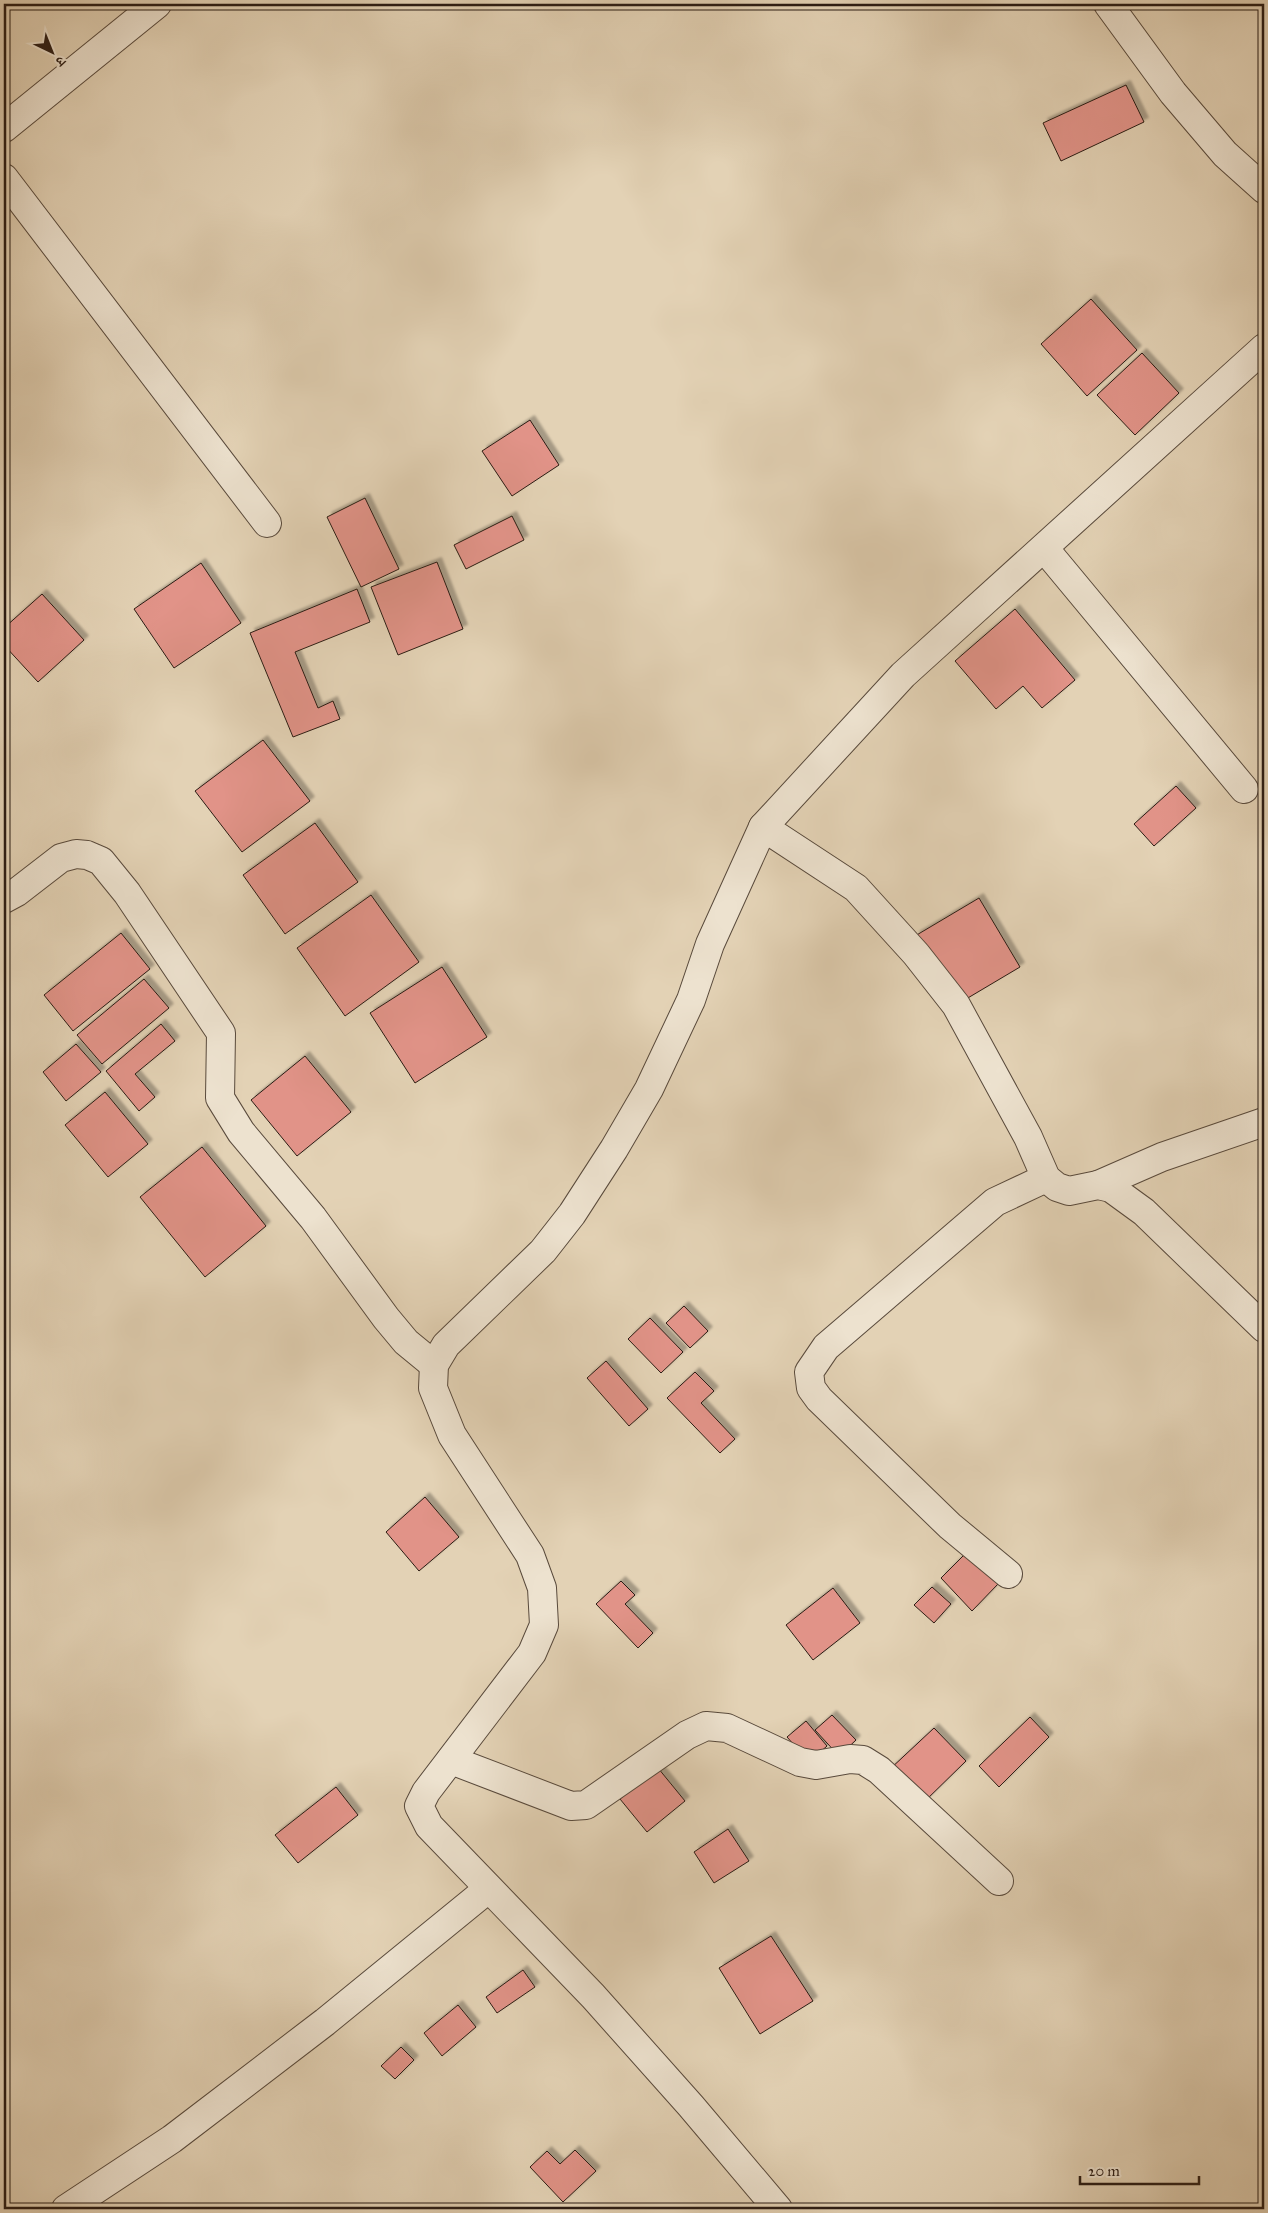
<svg xmlns="http://www.w3.org/2000/svg" width="1268" height="2213" font-family="'IM FELL Great Primer','Noto Serif Devanagari',serif">
  <style>
    .building { fill: #e19388; stroke: #2b1c14; filter: url(#shadow) }
    .lines { fill: none; stroke-linecap: round; stroke-linejoin: round }
    .minor-casing { stroke: #594a3c; stroke-width: 30 }
    .minor { stroke: #ede2cf; stroke-width: 28 }
  </style>
  <defs>
    <filter id="shadow"><feDropShadow dx="4.5" dy="-4.5" stdDeviation="1" flood-color="#0004"/></filter>
  </defs>
  <rect width="100%" height="100%" fill="#e3d2b5"/>
  <filter id="stains"><feTurbulence type="fractalNoise" baseFrequency=".004" numOctaves="4"/><feColorMatrix values="0 0 0 0 .2 0 0 0 0 .09 0 0 0 0 .02 0 0 0 .5 -.17"/></filter>
  <radialGradient id="worn" r=".72"><stop offset=".6" stop-color="#630" stop-opacity="0"/><stop offset="1" stop-color="#630" stop-opacity=".3"/></radialGradient>
  <g class="building">
    <path d="M1126 85 1144 122 1061 161 1043 123Z"/>
    <path d="M1091 299 1137 350 1087 396 1041 344Z"/>
    <path d="M1142 353 1179 393 1135 435 1097 395Z"/>
    <path d="M530 420 559 465 512 496 482 451Z"/>
    <path d="M365 498 399 569 361 587 327 517Z"/>
    <path d="M512 516 524 540 466 569 454 545Z"/>
    <path d="M437 562 463 629 398 655 371 587Z"/>
    <path d="M201 563 241 623 174 668 134 609Z"/>
    <path d="M357 589 370 622 295 652 318 708 333 701 340 719 293 737 250 633Z"/>
    <path d="M42 594 84 640 38 682 4 645V628Z"/>
    <path d="M1015 609 1075 680 1042 708 1023 686 996 709 955 661Z"/>
    <path d="M263 740 310 801 242 852 195 791Z"/>
    <path d="M1176 786 1196 808 1154 846 1134 824Z"/>
    <path d="M315 823 358 882 285 934 243 875Z"/>
    <path d="M371 895 419 962 345 1016 297 948Z"/>
    <path d="M979 898 1020 967 956 1005 915 936Z"/>
    <path d="M121 933 150 969 73 1031 44 995Z"/>
    <path d="M442 967 487 1037 415 1083 370 1013Z"/>
    <path d="M144 979 169 1008 102 1064 77 1035Z"/>
    <path d="M161 1024 175 1041 135 1074 155 1097 139 1111 106 1071Z"/>
    <path d="M76 1044 101 1072 66 1101 43 1072Z"/>
    <path d="M305 1056 351 1112 297 1156 251 1100Z"/>
    <path d="M105 1092 148 1144 108 1177 65 1125Z"/>
    <path d="M202 1147 266 1226 205 1277 140 1197Z"/>
    <path d="M684 1306 708 1331 690 1348 666 1323Z"/>
    <path d="M650 1318 683 1352 661 1373 628 1339Z"/>
    <path d="M606 1361 648 1409 629 1426 587 1378Z"/>
    <path d="M695 1372 714 1391 701 1403 735 1439 720 1453 667 1398Z"/>
    <path d="M425 1497 459 1537 419 1571 386 1532Z"/>
    <path d="M967 1552 998 1584 972 1611 941 1578Z"/>
    <path d="M621 1581 635 1595 625 1604 653 1633 638 1648 596 1604Z"/>
    <path d="M932 1587 951 1604 934 1623 914 1605Z"/>
    <path d="M833 1588 860 1623 813 1660 786 1625Z"/>
    <path d="M832 1715 856 1740 839 1756 815 1730Z"/>
    <path d="M1030 1717 1049 1737 999 1787 979 1766Z"/>
    <path d="M806 1721 827 1746 809 1762 787 1737Z"/>
    <path d="M934 1728 966 1761 922 1804 889 1770Z"/>
    <path d="M658 1768 685 1801 647 1832 620 1799Z"/>
    <path d="M336 1787 358 1815 298 1863 275 1835Z"/>
    <path d="M728 1829 749 1861 714 1883 694 1852Z"/>
    <path d="M771 1936 813 2001 760 2034 719 1968Z"/>
    <path d="M523 1970 535 1987 497 2013 486 1997Z"/>
    <path d="M458 2005 476 2027 442 2056 424 2033Z"/>
    <path d="M401 2047 414 2060 395 2079 381 2066Z"/>
    <path d="M575 2150 596 2171 563 2202 530 2167 547 2151 560 2164Z"/>
  </g>
  <g class="lines">
    <defs>
      <g id="minor">
        <path d="M1108 4 1173 93 1225 154 1264 189"/>
        <path d="M4 128 157 4"/>
        <path d="M4 178 267 523"/>
        <path d="M1044 548 1244 789"/>
        <path d="M763 827 856 888 916 954 956 1005 1028 1137 1046 1178 1057 1187 1069 1191 1098 1185 1111 1188 1144 1212 1264 1328"/>
        <path d="M4 899 17 892 61 858 76 854 87 855 101 861 127 893 221 1033 220 1098 241 1132 313 1218 386 1318 406 1342 434 1365"/>
        <path d="M1098 1185 1162 1157 1264 1122"/>
        <path d="M1008 1574 950 1526 819 1399 811 1388 809 1372 826 1347 995 1202 1046 1178"/>
        <path d="M451 1760 571 1806 586 1805 687 1735 706 1726 727 1728 800 1762 816 1765 850 1759 863 1760 879 1770 999 1881"/>
        <path d="M66 2209 172 2139 325 2022 488 1889"/>
        <path d="M778 2209 691 2106 593 1996 429 1826 419 1806 426 1792 532 1653 544 1625 542 1588 530 1555 452 1435 433 1388 434 1365 446 1345 543 1251 572 1214 614 1149 649 1089 691 1000 710 944 763 827 903 675 1264 348"/>
      </g>
    </defs>
    <use href="#minor" class="minor-casing"/>
    <use href="#minor" class="minor"/>
  </g>
  <rect width="1268" height="2213" fill="none" stroke="#e3d2b5" stroke-width="20"/>
  <rect x="5" y="5" width="1258" height="2203" fill="none" stroke="#2b1c14" stroke-width="2.5"/>
  <rect x="10" y="10" width="1248" height="2193" fill="none" stroke="#2b1c14"/>
  <g transform="translate(52 52) rotate(137)" stroke="#ede2cf" stroke-width="4" paint-order="stroke">
  <path d="M0-4L9 19L0 12L-9 19Z" fill="#2b1c14"/>
  <text y="-8" font-size="14" font-weight="bold" text-anchor="middle" fill="#2b1c14">उ</text>
  </g>
  <path d="M1080 2176v8h119v-8" fill="none" stroke="#2b1c14" stroke-width="2.5"/>
  <text x="1088" y="2176" font-size="15" fill="#2b1c14" stroke="#ede2cf" stroke-width="4" paint-order="stroke">20 m</text>
  <rect width="100%" height="100%" filter="url(#stains)"/>
  <rect width="100%" height="100%" fill="url(#worn)"/>
</svg>
